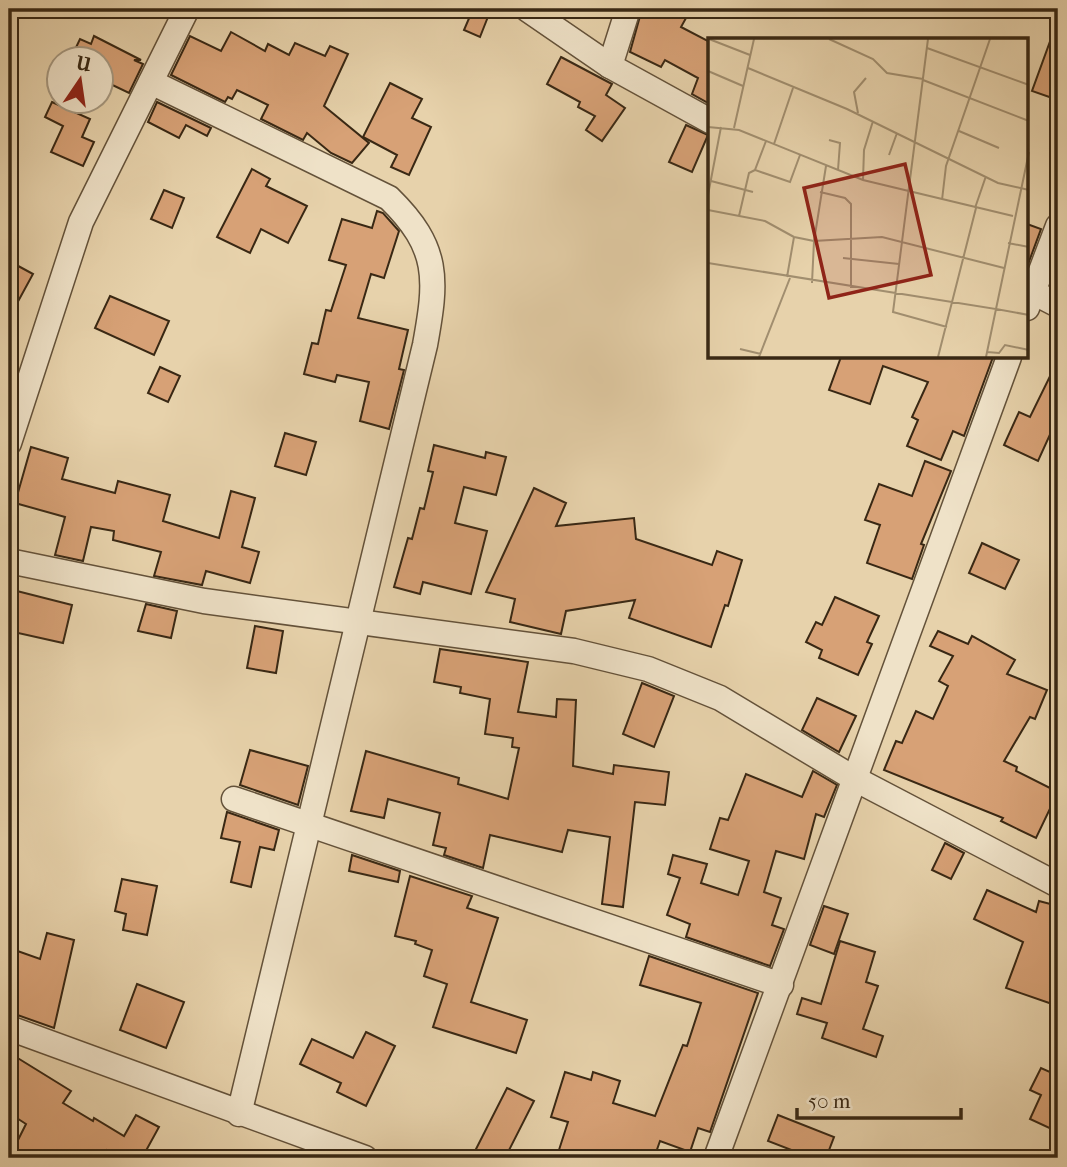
<svg xmlns="http://www.w3.org/2000/svg" width="1067" height="1167" font-family="'IM FELL French Canon',serif">
  <style>
    .building { fill: #d7a176; stroke: #392814; stroke-width: 2 }
    .lines { fill: none; stroke-linecap: round; stroke-linejoin: round }
    .minor-casing { stroke: #64523a; stroke-width: 27 }
    .minor { stroke: #efe2c8; stroke-width: 24 }
    .inset-road { fill: none; stroke: #a18e6f; stroke-width: 2 }
    .view { fill: #8f2418; fill-opacity: 0.15; stroke: #8f2418; stroke-width: 3.5 }
    .inset-edge { fill: none; stroke: #392814; stroke-width: 3.5 }
  </style>
  <rect width="100%" height="100%" fill="#e7d2ab"/>
  <filter id="stains"><feTurbulence type="fractalNoise" baseFrequency=".00286" numOctaves="4"/><feColorMatrix values="0 0 0 0 .2 0 0 0 0 .09 0 0 0 0 .02 0 0 0 .5 -.17"/></filter>
  <radialGradient id="worn" r=".72"><stop offset=".6" stop-color="#630" stop-opacity="0"/><stop offset="1" stop-color="#630" stop-opacity=".3"/></radialGradient>
  <g class="building">
    <path d="M473 9H491L480 37 464 30Z"/>
    <path d="M642 9H691L681 27 710 42V104L692 94 698 78 665 60 661 67 630 52Z"/>
    <path d="M1056 25H1058V100L1032 91Z"/>
    <path d="M231 32 265 51 268 44 289 55 295 43 325 56 330 46 348 54 324 106 369 143 352 163 331 153 307 133 303 140 261 119 268 105 237 90 232 99 228 97 225 102 171 75 190 36 221 51Z"/>
    <path d="M94 36 141 60H134L143 64 129 93 102 80V60H70L80 39 91 44Z"/>
    <path d="M561 57 612 84 606 95 625 108 602 141 586 130 595 116 578 107 580 102 547 84Z"/>
    <path d="M390 83 422 99 412 118 431 127 409 175 391 167 397 155 363 137Z"/>
    <path d="M52 102 90 119 82 137 94 142 83 166 51 152 63 126 45 117Z"/>
    <path d="M157 102 211 128 207 136 186 125 179 138 148 122Z"/>
    <path d="M686 125 708 135 692 172 669 162Z"/>
    <path d="M252 169 270 179 266 186 307 206 288 243 261 229 250 253 217 237Z"/>
    <path d="M164 190 184 198 172 228 151 219Z"/>
    <path d="M377 211 383 213 399 231 384 278 371 274 358 318 408 330 399 369 404 370 389 429 360 421 369 382 337 375 335 382 304 374 312 343 318 344 326 310 331 311 346 265 329 260 342 219 372 228Z"/>
    <path d="M1027 224 1041 229 1027 267Z"/>
    <path d="M9 261 33 274 9 318Z"/>
    <path d="M110 296 169 321 154 355 95 328Z"/>
    <path d="M841 357H993L964 436 953 431 941 460 907 446 918 420 912 417 928 382 883 366 870 404 829 390Z"/>
    <path d="M1058 360V417L1038 461 1004 445 1019 412 1030 417Z"/>
    <path d="M160 367 180 376 168 402 148 393Z"/>
    <path d="M285 433 316 442 306 475 275 466Z"/>
    <path d="M434 445 485 458 486 452 506 457 496 495 464 487 455 523 487 531 471 594 423 582 420 594 394 587 408 538 412 539 420 508 424 509 433 472 428 471Z"/>
    <path d="M31 447 68 458 62 479 115 493 118 481 170 495 163 521 219 538 231 491 255 498 242 547 259 552 250 583 206 571 202 585 154 576 161 552 113 540 114 531 91 527 83 561 55 555 65 517 15 503Z"/>
    <path d="M925 461 951 471 921 544 924 545 912 579 867 563 880 525 865 520 879 484 912 496Z"/>
    <path d="M534 488 566 503 556 526 634 518 636 539 712 565 717 551 742 560 728 606 725 605 711 647 629 618 635 600 566 611 561 634 510 622 515 599 486 592Z"/>
    <path d="M982 543 1019 560 1005 589 969 573Z"/>
    <path d="M9 589 72 605 63 643 9 631Z"/>
    <path d="M835 597 879 616 867 642 872 644 858 675 819 658 822 650 806 642 816 622 822 625Z"/>
    <path d="M146 604 177 611 171 638 138 631Z"/>
    <path d="M255 626 283 631 276 673 247 668Z"/>
    <path d="M938 631 968 644 972 636 1015 660 1007 674 1047 690 1035 719 1030 717 1004 761 1017 767 1016 771 1058 792 1036 838 1001 821 1003 818 884 770 896 741 902 743 916 711 933 719 948 686 939 681 953 656 930 646Z"/>
    <path d="M440 649 528 662 518 712 556 717 557 699 576 700 573 766 613 774 614 765 669 772 665 805 635 802 623 907 602 904 610 837 568 830 562 852 490 835 483 868 444 855 446 848 433 845 440 813 388 799 384 818 351 811 366 751 459 778 458 784 508 799 519 748 512 747 513 738 485 734 490 699 460 693 461 687 434 682Z"/>
    <path d="M642 683 674 696 654 747 623 734Z"/>
    <path d="M817 698 856 716 839 752 802 730Z"/>
    <path d="M250 750 308 766 298 805 240 785Z"/>
    <path d="M813 771 837 785 824 817 816 814 804 859 776 851 764 892 781 898 772 925 784 929 770 966 686 937 690 924 667 915 680 878 668 874 673 855 707 864 701 883 738 895 749 861 710 849 720 818 728 820 746 774 802 797Z"/>
    <path d="M227 812 279 830 274 850 260 847 251 887 231 882 240 842 221 838Z"/>
    <path d="M945 843 964 853 951 879 932 870Z"/>
    <path d="M352 855 400 871 398 882 349 871Z"/>
    <path d="M410 876 472 896 467 908 498 918 471 1002 527 1020 516 1053 433 1027 447 984 424 976 432 950 415 944 416 941 395 936Z"/>
    <path d="M122 879 157 886 147 935 123 930 126 914 115 911Z"/>
    <path d="M987 890 1036 912 1039 901 1058 906V1006L1006 988 1023 942 974 919Z"/>
    <path d="M824 906 848 914 834 954 810 945Z"/>
    <path d="M47 933 74 940 54 1028 9 1012V948L40 959Z"/>
    <path d="M840 941 875 952 866 982 878 986 863 1029 883 1036 876 1057 822 1038 827 1023 797 1014 802 998 821 1004Z"/>
    <path d="M649 956 758 993 710 1132 698 1128 690 1152 660 1141 654 1158H573L558 1153 568 1122 551 1117 565 1072 591 1080 593 1072 620 1081 613 1103 655 1116 683 1045 687 1046 701 1003 640 985Z"/>
    <path d="M137 984 184 1002 166 1048 120 1030Z"/>
    <path d="M366 1032 395 1046 366 1106 337 1092 341 1083 300 1064 312 1039 353 1058Z"/>
    <path d="M16 1057 71 1091 63 1103 93 1121 94 1118 124 1136 136 1115 159 1127 142 1158H122L107 1150 102 1158 87 1152 83 1158H9L26 1124 9 1113V1068Z"/>
    <path d="M1058 1060V1132L1030 1119 1041 1095 1030 1090 1041 1068 1052 1073Z"/>
    <path d="M507 1088 534 1101 505 1158H490L475 1151Z"/>
    <path d="M778 1115 834 1137 826 1158H812L768 1141Z"/>
  </g>
  <g class="lines">
    <defs>
      <g id="minor">
        <path d="M527 9 610 66 710 121"/>
        <path d="M610 66 628 9"/>
        <path d="M151 82 389 198C440 248 437 279 425 345L239 1114"/>
        <path d="M1027 289 1058 305"/>
        <path d="M1027 308 1058 226"/>
        <path d="M9 443 81 222 187 9"/>
        <path d="M9 561 204 601 574 651 648 669 720 698 855 779 1058 885"/>
        <path d="M234 799 781 985"/>
        <path d="M9 1028 365 1158"/>
        <path d="M716 1158 1009 357"/>
      </g>
    </defs>
    <use href="#minor" class="minor-casing"/>
    <use href="#minor" class="minor"/>
  </g>
  <g transform="translate(708 38)">
    <rect width="320" height="320" fill="#e7d2ab"/>
    <path class="inset-road" d="M1 1 42 17M121 1 165 21 179 35 215 41M220 1 185 274 239 289M219 10 321 47M40 30 139 71 290 145 321 152M0 33 35 48M215 42 321 83M150 75 146 54 158 40M0 89 31 92 155 142 305 178M26 90 46 1M251 93 291 110M121 102 132 105 130 132M58 103 47 132 82 144 92 117M66 106 85 50M321 114 288 271 321 277M181 117 189 95M155 142 156 112 165 83M3 143 45 154M112 154 137 160 143 166V250M0 157 13 89M234 162 238 128 282 1M267 170 278 138M0 172 57 183 86 199M31 178 41 135 47 132M300 205 321 209M135 220 191 226M0 225 288 271 278 319M79 239 86 199 106 203 118 128M104 245 106 203 174 199 296 230M32 311 53 316M279 314 291 315 297 307 321 312M51 319 82 240M230 319 268 170"/>
    <path class="view" d="M197 126 223 237 121 260 96 150Z"/>
    <rect width="320" height="320" class="inset-edge"/>
  </g>
  <rect width="1067" height="1167" fill="none" stroke="#e7d2ab" stroke-width="35"/>
  <rect x="10" y="10" width="1046" height="1146" fill="none" stroke="#392814" stroke-width="3.5"/>
  <rect x="18" y="18" width="1032" height="1132" fill="none" stroke="#392814" stroke-width="2"/>
  <g transform="translate(80 80) rotate(13)"><circle r="33" fill="#efe2c8" stroke="#a69880" stroke-width="2"/>
  <path d="M0-5L12 26L0 18L-12 26Z" fill="#8f2418"/>
  <text y="-10" font-size="19" font-weight="bold" text-anchor="middle" fill="#392814">U</text>
  </g>
  <path d="M797 1108v10h164v-10" fill="none" stroke="#392814" stroke-width="3.5"/>
  <text x="808" y="1108" font-size="21" fill="#392814" stroke="#efe2c8" stroke-width="5" paint-order="stroke">50 m</text>
  <rect width="100%" height="100%" filter="url(#stains)"/>
  <rect width="100%" height="100%" fill="url(#worn)"/>
</svg>
